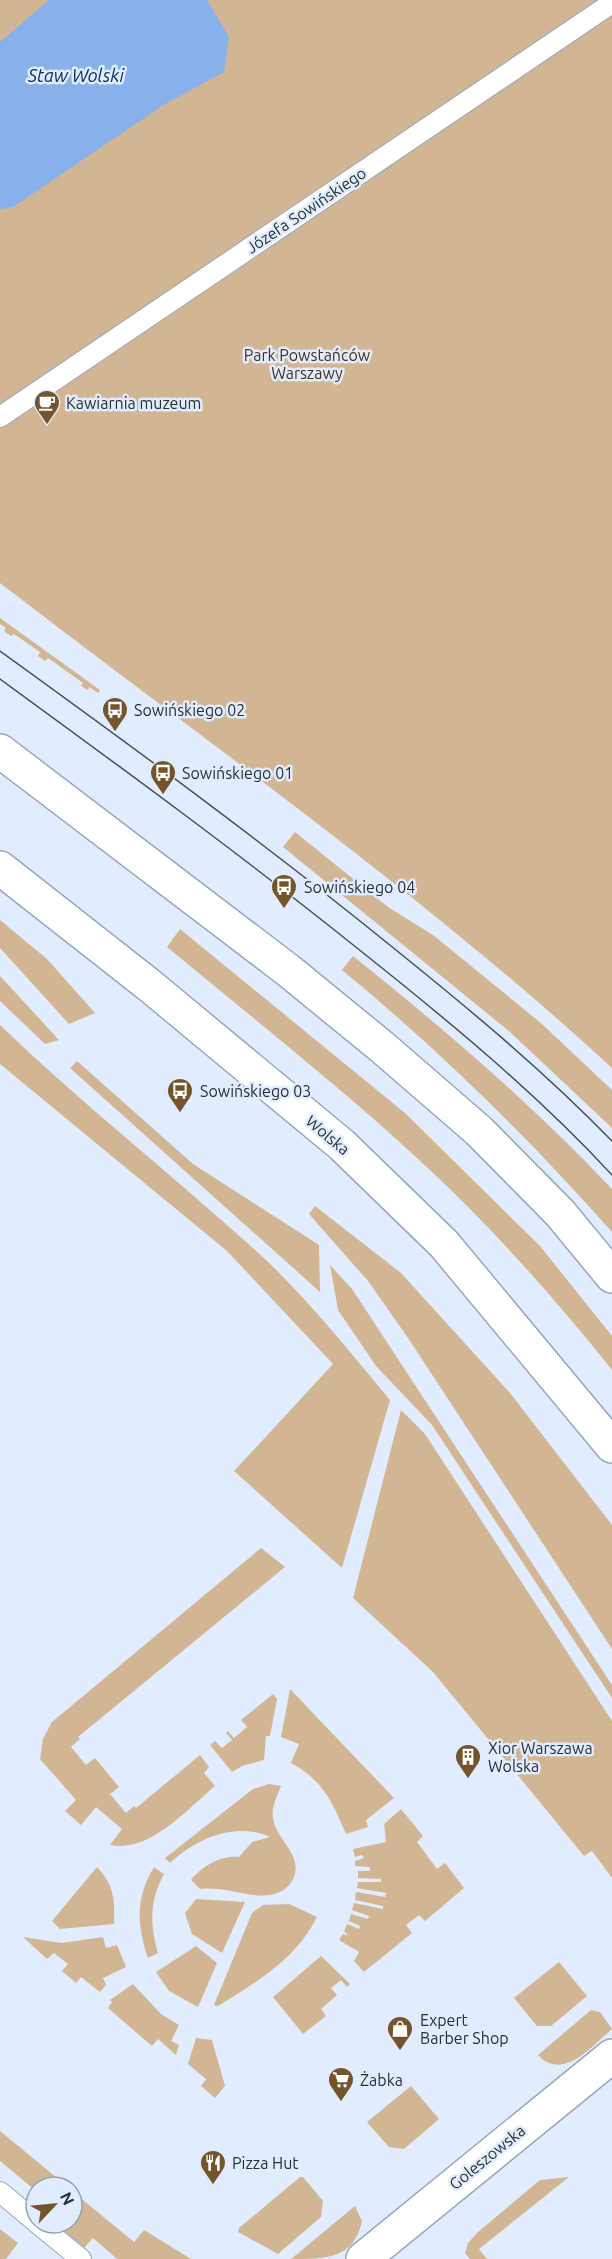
<svg xmlns="http://www.w3.org/2000/svg" width="612" height="2259" font-family="Ubuntu,sans-serif">
  <style>
    .green { fill: #d2b694 }
    .water { fill: #88b0ea }
    .lines { fill: none; stroke-linecap: round; stroke-linejoin: round }
    .lane-casing { stroke: #98a6ba; stroke-width: 22 }
    .street-casing { stroke: #98a6ba; stroke-width: 36 }
    .secondary-casing { stroke: #98a6ba; stroke-width: 36 }
    .lane { stroke: #fff; stroke-width: 20 }
    .street { stroke: #fff; stroke-width: 33 }
    .secondary { stroke: #fff; stroke-width: 33 }
    .tram { stroke: #474e58; stroke-width: 1.5 }
    .labels { text-anchor: middle; dominant-baseline: central; stroke-width: 5; stroke-linejoin: round; paint-order: stroke }
    .street-label { font-size: 16px; fill: #292f37; stroke: #e1edfe }
    .park-label { font-size: 16px; fill: #453117; stroke: #e1edfe }
    .poi-label { font-size: 16px; fill: #292f37; stroke: #e1edfe; text-anchor: start }
    .water-label { font-size: 18px; font-style: italic; fill: #093062; stroke: #e1edfe }
  </style>
  <rect width="100%" height="100%" fill="#e1edfe"/>
  <g class="green">
    <path d="M0 0H612V1068C420 891 206 742 0 583Z"/>
    <path d="M0 618 100 690 98 693 89 687 88 690 81 686 83 683 48 658 45 661 38 656 40 652 14 634 11 636 4 631 6 628 0 624Z"/>
    <path d="M295 832 388 907 433 935 542 1024 612 1090V1128L510 1032 283 847Z"/>
    <path d="M0 920 47 959 95 1013 69 1024 0 948Z"/>
    <path d="M180 929 405 1113 540 1246 612 1336V1370C557 1301 496 1232 431 1171 347 1092 256 1021 167 947Z"/>
    <path d="M353 956C444 1029 532 1104 612 1189V1232C529 1138 439 1050 342 970Z"/>
    <path d="M0 976 1 977 59 1040 45 1044 0 1001Z"/>
    <path d="M0 1025C85 1107 179 1180 266 1260 311 1303 350 1352 390 1400L342 1568 234 1471 333 1364 227 1251 0 1064Z"/>
    <path d="M77 1061 193 1164 319 1245 320 1292 70 1068Z"/>
    <path d="M315 1206 401 1273 510 1393 612 1525V1649L408 1338 368 1281 309 1214Z"/>
    <path d="M330 1265 352 1289 612 1685V1698L432 1425 376 1366 338 1310Z"/>
    <path d="M401 1410 425 1434 612 1721V1878L592 1851 584 1856 433 1672 353 1598Z"/>
    <path d="M261 1548 285 1567 78 1737 80 1739 71 1747 86 1765 95 1758 119 1787 110 1794 126 1813 134 1806 136 1808 200 1755 209 1767 204 1773 215 1786C186 1810 150 1853 110 1845L122 1829 96 1807 81 1825 65 1811 76 1800 40 1759 43 1739 52 1722Z"/>
    <path d="M290 1689 394 1798 366 1820 368 1827 346 1834C332 1802 324 1781 291 1763L299 1744 281 1737Z"/>
    <path d="M273 1694 277 1699 270 1736H266L264 1760 242 1766 232 1772 210 1745 215 1741 222 1748 232 1740 226 1733 228 1731 234 1738 247 1727 241 1720Z"/>
    <path d="M269 1784 281 1786C277 1796 271 1808 273 1818 276 1841 306 1856 292 1881 287 1889 279 1894 269 1895 250 1898 223 1886 200 1889L191 1880C202 1866 221 1855 239 1857L252 1842 270 1837C234 1821 196 1839 170 1863L165 1858 253 1789Z"/>
    <path d="M401 1809 423 1836 417 1842 437 1869 445 1863 464 1888 425 1921 419 1915 406 1925 412 1933 364 1972 354 1961 359 1952 339 1940 343 1934 349 1936 344 1931 347 1924 359 1929 360 1926 349 1921 351 1914 368 1919 369 1916 352 1910 354 1903 383 1909V1906L355 1900 356 1892 385 1897 386 1893 357 1888 358 1882H381V1879L358 1878V1871H370V1867L355 1866V1861L364 1858 362 1855 355 1857 353 1849 386 1842 384 1824Z"/>
    <path d="M97 1867C114 1885 115 1900 114 1924L60 1929 52 1921Z"/>
    <path d="M154 1867 164 1874C149 1902 150 1924 158 1953L148 1958C137 1925 135 1898 154 1867Z"/>
    <path d="M196 1899 245 1902 222 1953 192 1934 185 1913Z"/>
    <path d="M289 1904 317 1917C296 1959 257 1982 218 2006L214 2005 252 1913 263 1905Z"/>
    <path d="M23 1937 62 1943 103 1937 106 1948 117 1945 126 1967 103 1978 106 1985 100 1992 81 1977 76 1983 62 1971 68 1964 54 1953 47 1959Z"/>
    <path d="M196 1946 217 1963 198 2007 169 1991 156 1972Z"/>
    <path d="M321 1956 350 1984 347 1987 341 1980 331 1988 337 1995 321 2009 326 2016 303 2034 273 1997Z"/>
    <path d="M559 1962 587 1996 551 2026H537L514 1998Z"/>
    <path d="M133 1984 161 2014 179 2025 171 2041 179 2045 176 2055 158 2039 152 2046 108 2008 112 2002 110 2000Z"/>
    <path d="M591 2010 600 2012 612 2029C592 2046 563 2082 538 2055Z"/>
    <path d="M196 2038 212 2040 225 2086 215 2098 201 2086 206 2079 188 2064Z"/>
    <path d="M411 2086 439 2119 404 2149 389 2147 367 2122Z"/>
    <path d="M0 2131 68 2187H36V2191L0 2161Z"/>
    <path d="M300 2177H303L323 2201 321 2217 278 2254 238 2232 239 2228Z"/>
    <path d="M569 2177 479 2249 487 2259H470L465 2253 468 2243 478 2232 540 2180Z"/>
    <path d="M72 2191 134 2242 144 2230 191 2259H117L93 2238 83 2249 52 2223H72Z"/>
    <path d="M355 2206 362 2221C354 2259 326 2259 291 2259Z"/>
    <path d="M0 2229 18 2243 6 2259H0Z"/>
  </g>
  <path class="water" d="M49 0H207L229 37 224 72 165 104 13 207 0 209V42Z"/>
  <g class="lines">
    <defs>
      <g id="lane">
        <path d="M0 417 612 3"/>
        <path d="M0 2192 36 2222"/>
        <path d="M37 2223 81 2259"/>
      </g>
      <path id="street" d="M363 2259 612 2056"/>
      <g id="secondary">
        <path d="M0 751 289 971 382 1047 479 1131 560 1213 612 1276"/>
        <path d="M0 868 149 985 342 1145 444 1244 612 1446"/>
      </g>
    </defs>
    <use href="#lane" class="lane-casing"/>
    <use href="#street" class="street-casing"/>
    <use href="#secondary" class="secondary-casing"/>
    <use href="#lane" class="lane"/>
    <use href="#street" class="street"/>
    <use href="#secondary" class="secondary"/>
    <g class="tram">
      <path d="M0 651C133 747 264 843 391 946 468 1008 543 1070 612 1141"/>
      <path d="M0 679C122 768 244 857 362 952 450 1022 536 1093 612 1175"/>
    </g>
  </g>
  <defs>
    <symbol id="cafe-pin" viewBox="-11 -11 22 30"><path d="M0 17L-7.5 6A9.5 9.5 0 1 1 7.5 6Z" fill="#74542a" stroke="#e1edfe"/><path d="M-5.5-4.5H6V0H3Q3 3.5 0 3.5H-2.5Q-5.5 3.5-5.5 0ZM3-3.2v2h1.7v-2ZM-6 4.5H4V6H-6Z" fill="#fff"/></symbol>
    <symbol id="bus-pin" viewBox="-11 -11 22 30"><path d="M0 17L-7.5 6A9.5 9.5 0 1 1 7.5 6Z" fill="#74542a" stroke="#e1edfe"/><path d="M-5-6H5V4H4V6H2V4H-2V6H-4V4H-5ZM-3.5-4V0h7V-4ZM-3.5 1.2v1.5H-2V1.2ZM2 1.2v1.5H3.5V1.2Z" fill="#fff"/></symbol>
    <symbol id="building-pin" viewBox="-11 -11 22 30"><path d="M0 17L-7.5 6A9.5 9.5 0 1 1 7.5 6Z" fill="#74542a" stroke="#e1edfe"/><path d="M-4-6H4V6H1V3H-1V6H-4ZM-2.5-4.3h1.7v1.8h-1.7ZM.8-4.3h1.7v1.8H.8ZM-2.5-1h1.7V.8h-1.7ZM.8-1h1.7V.8H.8Z" fill="#fff"/></symbol>
    <symbol id="shop-pin" viewBox="-11 -11 22 30"><path d="M0 17L-7.5 6A9.5 9.5 0 1 1 7.5 6Z" fill="#74542a" stroke="#e1edfe"/><path d="M-5-2.5h2.3a2.7 3.5 0 0 1 5.4 0H5L5.5 6h-11ZM-1.5-2.5h3a1.5 2.3 0 0 0-3 0Z" fill="#fff"/></symbol>
    <symbol id="supermarket-pin" viewBox="-11 -11 22 30"><path d="M0 17L-7.5 6A9.5 9.5 0 1 1 7.5 6Z" fill="#74542a" stroke="#e1edfe"/><path d="M-6-5.5h2.5l.6 2H6L4.5 2H-2.5L-4.4-4H-6ZM-1.5 3.2a1.3 1.3 0 1 0 .1 0ZM3 3.2a1.3 1.3 0 1 0 .1 0Z" fill="#fff"/></symbol>
    <symbol id="restaurant-pin" viewBox="-11 -11 22 30"><path d="M0 17L-7.5 6A9.5 9.5 0 1 1 7.5 6Z" fill="#74542a" stroke="#e1edfe"/><path d="M-5-6h1v4h1v-4h1v4h1v-4h1v5L-1.5 .5V6h-2V.5L-5-1ZM5-6V6H3V1.5H1.5Q1.5-4 5-6Z" fill="#fff"/></symbol>
  </defs>
  <g fill-rule="evenodd">
    <use href="#cafe-pin" x="32" y="388" width="30" height="40"/>
    <use href="#bus-pin" x="100" y="695" width="30" height="40"/>
    <use href="#bus-pin" x="148" y="758" width="30" height="40"/>
    <use href="#bus-pin" x="269" y="872" width="30" height="40"/>
    <use href="#bus-pin" x="165" y="1076" width="30" height="40"/>
    <use href="#building-pin" x="453" y="1742" width="30" height="40"/>
    <use href="#shop-pin" x="385" y="2014" width="30" height="40"/>
    <use href="#supermarket-pin" x="326" y="2065" width="30" height="40"/>
    <use href="#restaurant-pin" x="198" y="2148" width="30" height="40"/>
  </g>
  <g class="labels">
    <g class="street-label">
      <text transform="translate(306 210) rotate(-34)">Józefa Sowińskiego</text>
      <text transform="translate(328 1135) rotate(40)">Wolska</text>
      <text transform="translate(487 2157) rotate(-39)">Goleszowska</text>
    </g>
    <g class="park-label">
      <text x="307" y="355">Park Powstańców<tspan x="307" dy="18">Warszawy</tspan></text>
    </g>
    <g class="poi-label">
      <text x="66" y="403">Kawiarnia muzeum</text>
      <text x="134" y="710">Sowińskiego 02</text>
      <text x="182" y="773">Sowińskiego 01</text>
      <text x="304" y="887">Sowińskiego 04</text>
      <text x="200" y="1091">Sowińskiego 03</text>
      <text x="488" y="1748">Xior Warszawa<tspan x="488" dy="18">Wolska</tspan></text>
      <text x="420" y="2020">Expert<tspan x="420" dy="18">Barber Shop</tspan></text>
      <text x="360" y="2080">Żabka</text>
      <text x="232" y="2163">Pizza Hut</text>
    </g>
    <g class="water-label">
      <text x="76" y="75">Staw Wolski</text>
    </g>
  </g>
  <g transform="translate(54 2205) rotate(64)"><circle r="28" fill="#e1edfe" stroke="#97a1ae" stroke-width="1.5"/>
  <path d="M0-4.5L10 22L0 15L-10 22Z" fill="#74542a"/>
  <text y="-9" font-size="16" font-weight="bold" text-anchor="middle" fill="#292f37">N</text>
  </g>
</svg>
